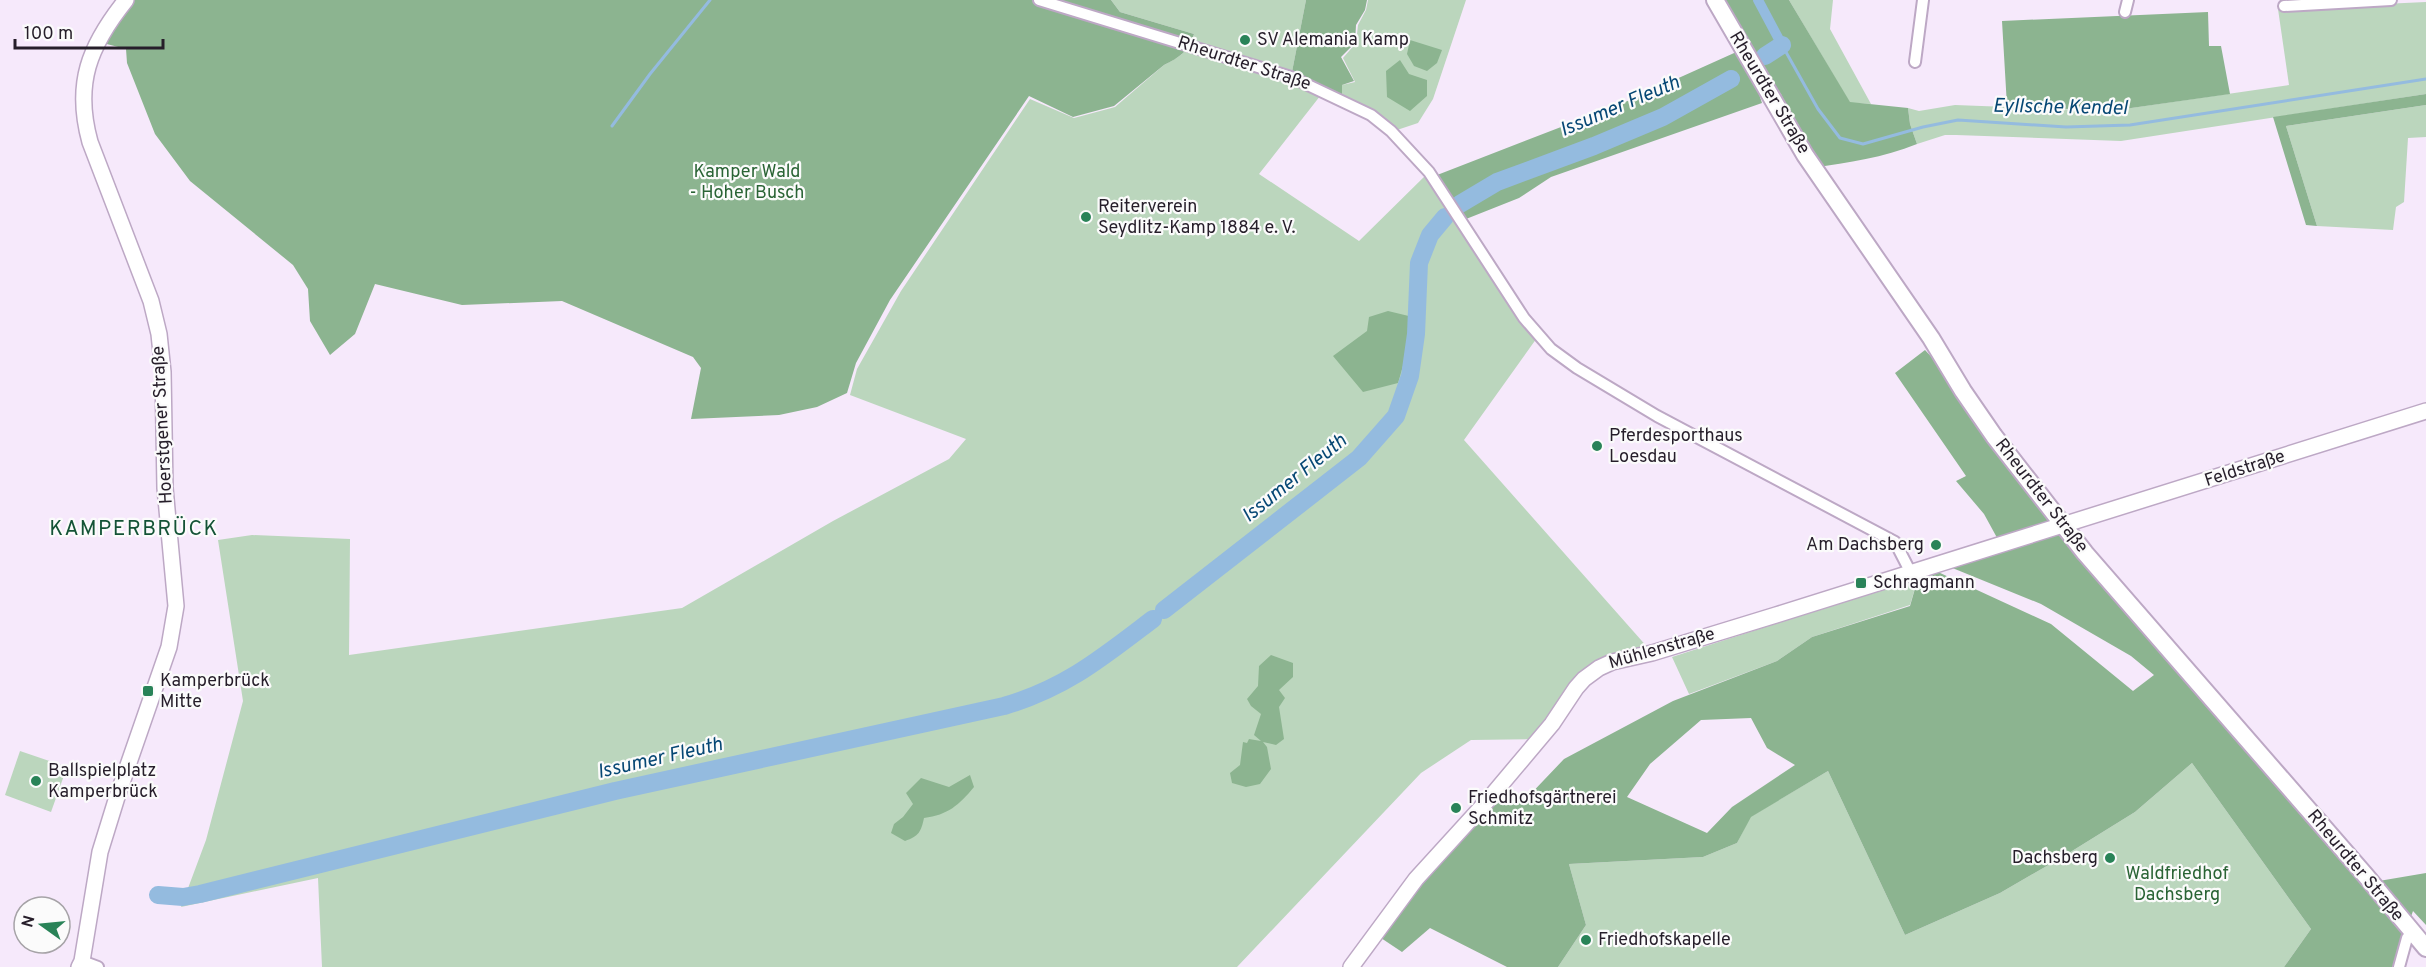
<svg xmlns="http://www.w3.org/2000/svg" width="2426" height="967" font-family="Overpass,sans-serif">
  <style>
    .green { fill: #bbd6bd }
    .forest { fill: #8cb490; fill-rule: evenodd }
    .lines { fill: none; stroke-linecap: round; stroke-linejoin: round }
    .stream { stroke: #94bbdf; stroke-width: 3 }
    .canal { stroke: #94bbdf; stroke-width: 10 }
    .river { stroke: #94bbdf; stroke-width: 18 }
    .street-casing { stroke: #bda8c5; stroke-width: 14 }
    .secondary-casing { stroke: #bda8c5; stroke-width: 18 }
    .primary-casing { stroke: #bda8c5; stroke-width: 20 }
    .street { stroke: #fff; stroke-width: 10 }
    .secondary { stroke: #fff; stroke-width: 15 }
    .primary { stroke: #fff; stroke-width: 16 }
    .poi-dot { fill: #298358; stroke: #fbfbfb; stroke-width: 2 }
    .labels { text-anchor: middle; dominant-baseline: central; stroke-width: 4.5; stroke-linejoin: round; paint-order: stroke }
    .poi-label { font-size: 18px; fill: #261e2a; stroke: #fbfbfb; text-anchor: start }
    .street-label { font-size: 18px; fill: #261e2a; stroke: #fbfbfb }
    .park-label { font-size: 18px; fill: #2a6435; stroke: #fbfbfb }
    .water-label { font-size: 20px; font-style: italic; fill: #064774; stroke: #fbfbfb }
    .quarter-label { font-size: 21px; letter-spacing: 1.5px; fill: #145336; stroke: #fbfbfb }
  </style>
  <rect width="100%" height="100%" fill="#f6e9fb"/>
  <g class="green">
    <path d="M1111 0H1306L1291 77 1324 91 1259 174 1359 241 1429 172 1539 335 1464 440 1649 649 1614 653 1596 663 1534 739 1471 740 1421 773 1237 967H322L318 878 181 907 206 840 243 701 218 540 252 535 350 539 349 655 682 608 833 521 949 459 966 439 850 395 857 369 901 291 1030 99 1074 118 1115 107 1164 65C1178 58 1191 50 1194 34L1120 12Z"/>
    <path d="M1368 0H1466L1433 99 1418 123 1394 131 1342 101V85L1355 82 1343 58 1356 43 1358 25 1366 10Z"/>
    <path d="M1789 0H1833L1830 29 1871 104 1850 103Z"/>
    <path d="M2426 2V94L2121 141 1956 135H1945L1917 144 1910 124 1908 108 1919 111 1955 105 2110 111 2289 85 2278 9Z"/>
    <path d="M2426 105V137L2408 138 2404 202 2396 207 2393 230 2317 226 2286 126Z"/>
    <path d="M1918 578 1910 605 1812 637 1777 661 1689 694 1672 657Z"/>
    <path d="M20 751 67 767 51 812 5 795Z"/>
    <path d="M2192 763 2311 929 2284 967H1558L1586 925 1569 864 1703 857 1737 843 1750 817 1828 771 1905 935 2000 893 2064 856 2135 812Z"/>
  </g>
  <g class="forest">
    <path d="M129 0H1111L1120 12 1194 34C1190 50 1179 58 1164 65L1114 106 1073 117 1029 96 890 300 856 363 847 393 817 407 779 415 691 419 701 368 693 357 562 301 462 305 375 284 355 334 330 355 310 321 308 289 293 265 190 181 155 134 127 63 126 49 99 42Z"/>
    <path d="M1306 0H1367L1365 10 1356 25 1355 43 1341 57 1354 81 1342 85V101L1291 77Z"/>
    <path d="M1717 0H1789L1850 102 1908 108 1910 124 1917 144C1883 158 1849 162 1813 168L1781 94 1745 51 1762 103 1551 177 1519 198 1461 221 1432 177 1574 122 1583 121 1743 49Z"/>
    <path d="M2208 12 2209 46H2221L2230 94 2110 111 2007 106 2002 21Z"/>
    <path d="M1410 40 1442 50 1437 63 1427 71 1414 66 1407 54Z"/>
    <path d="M1400 60 1409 74 1427 80V96L1410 111 1387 97 1386 71Z"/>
    <path d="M2426 94V105L2286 126 2317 226 2306 225 2273 117Z"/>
    <path d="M1388 311 1417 318 1398 383 1363 392 1333 356 1367 331 1369 317Z"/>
    <path d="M1925 350 1963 391 2063 525 2367 883 2426 873V925L2413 911 2393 967H2284L2311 929 2192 763 2135 812 2064 856 2000 893 1905 935 1828 771 1751 817 1737 843 1703 857 1569 864 1586 925 1558 967H1507L1430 928 1402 952 1381 938 1426 877 1506 789 1523 802 1564 759 1673 701 1777 661 1812 637 1910 606 1918 578 1938 572 2051 624 2133 691 2154 675 2131 656 2041 604 1950 567 2001 545 1984 514 1956 481 1966 476 1895 373ZM1751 718 1767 748 1795 765 1732 807 1707 833 1627 797 1650 764 1701 720Z"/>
    <path d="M1271 655 1293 663V677L1279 690 1285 698 1279 707 1284 739 1276 745 1263 742 1267 747 1271 769 1260 784 1246 787 1232 783 1230 773 1240 765 1243 742 1247 743 1249 739 1261 741 1254 735 1261 714 1251 706 1247 699 1258 686 1259 666Z"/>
    <path d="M970 775 974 787C959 805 948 815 924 818 921 832 919 836 905 841L891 833 894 824 903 817 913 804 906 793 921 778 949 787Z"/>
  </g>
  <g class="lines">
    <g class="stream">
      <path d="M1782 45 1818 109 1840 138 1863 144 1923 127 1958 120 2066 127 2130 125 2426 79"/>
      <path d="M612 126 650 74 710 0"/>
    </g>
    <path class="canal" d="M1758 0 1782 45"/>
    <g class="river">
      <path d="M1765 56 1782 45"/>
      <path d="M1460 204 1497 182 1594 146 1663 117 1731 79"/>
      <path d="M1164 610 1359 458 1396 416 1410 376 1416 334 1419 263 1430 235 1445 217"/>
      <path d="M158 895 183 897 200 894 615 791 1004 706C1066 688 1103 657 1153 619"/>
    </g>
    <defs>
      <g id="street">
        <path d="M1039 0 1291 77 1371 115 1391 131 1429 172 1524 318 1551 349 1577 368 1657 416 1895 542 1911 573"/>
        <path d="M2284 6 2391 0"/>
        <path d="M2125 12 2128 0"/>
        <path d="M1915 62 1923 0"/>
        <path d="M82 961 98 967"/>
        <path d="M2399 967 2407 938 2412 933"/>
      </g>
      <g id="secondary">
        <path d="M79 967 82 961 100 852 117 797 169 647 176 606 165 488 163 372 159 334 151 301 90 142C74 84 89 46 126 0"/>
        <path d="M1351 967 1416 879 1488 800 1552 724 1576 688 1584 679 1599 668 1612 662 1652 653 1776 615 2426 411"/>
      </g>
      <path id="primary" d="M1715 0 1805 155 1931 338 1963 391 1994 436 2085 553 2366 876 2426 948"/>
    </defs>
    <use href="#street" class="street-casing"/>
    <use href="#secondary" class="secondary-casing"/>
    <use href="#primary" class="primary-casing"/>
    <use href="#street" class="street"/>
    <use href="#secondary" class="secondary"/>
    <use href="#primary" class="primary"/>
  </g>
  <g class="poi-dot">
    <circle cx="1245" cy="40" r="6"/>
    <circle cx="1086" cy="217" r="6"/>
    <circle cx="1597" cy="446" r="6"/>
    <circle cx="1936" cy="545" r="6"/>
    <rect x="1855" y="577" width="12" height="12" rx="3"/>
    <rect x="142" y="685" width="12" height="12" rx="3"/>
    <circle cx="36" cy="781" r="6"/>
    <circle cx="1456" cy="808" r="6"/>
    <circle cx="2110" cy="858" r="6"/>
    <circle cx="1586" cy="940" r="6"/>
  </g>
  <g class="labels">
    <g class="poi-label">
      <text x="1257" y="40">SV Alemania Kamp</text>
      <text x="1098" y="207">Reiterverein<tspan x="1098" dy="21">Seydlitz-Kamp 1884 e. V.</tspan></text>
      <text x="1609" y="436">Pferdesporthaus<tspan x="1609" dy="21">Loesdau</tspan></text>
      <text x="1924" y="545" text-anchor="end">Am Dachsberg</text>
      <text x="1873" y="583">Schragmann</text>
      <text x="160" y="681">Kamperbrück<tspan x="160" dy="21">Mitte</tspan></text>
      <text x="48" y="771">Ballspielplatz<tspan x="48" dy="21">Kamperbrück</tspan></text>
      <text x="1468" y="798">Friedhofsgärtnerei<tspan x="1468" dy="21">Schmitz</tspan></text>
      <text x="2098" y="858" text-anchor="end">Dachsberg</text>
      <text x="1598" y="940">Friedhofskapelle</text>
    </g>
    <g class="street-label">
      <text transform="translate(1244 64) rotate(18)">Rheurdter Straße</text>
      <text transform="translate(1769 93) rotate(59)">Rheurdter Straße</text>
      <text transform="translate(163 425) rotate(-93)">Hoerstgener Straße</text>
      <text transform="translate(2245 469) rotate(-18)">Feldstraße</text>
      <text transform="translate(2041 496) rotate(52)">Rheurdter Straße</text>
      <text transform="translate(1662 649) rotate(-16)">Mühlenstraße</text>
      <text transform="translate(2355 866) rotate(50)">Rheurdter Straße</text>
    </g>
    <g class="park-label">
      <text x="747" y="172">Kamper Wald<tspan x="747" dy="21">- Hoher Busch</tspan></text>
      <text x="2177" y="874">Waldfriedhof<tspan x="2177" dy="21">Dachsberg</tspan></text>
    </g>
    <g class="water-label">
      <text transform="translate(1620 107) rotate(-23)">Issumer Fleuth</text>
      <text transform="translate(2060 108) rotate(1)">Eyllsche Kendel</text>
      <text transform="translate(1295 479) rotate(-39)">Issumer Fleuth</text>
      <text transform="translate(660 759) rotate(-13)">Issumer Fleuth</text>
    </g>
    <g class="quarter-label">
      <text x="134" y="529">KAMPERBRÜCK</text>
    </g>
  </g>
  <g transform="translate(42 925) rotate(285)"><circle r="28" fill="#fbfbfb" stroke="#a6a3a7" stroke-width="1.5"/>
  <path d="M0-4.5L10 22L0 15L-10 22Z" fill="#298358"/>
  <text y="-9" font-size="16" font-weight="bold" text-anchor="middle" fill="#261e2a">N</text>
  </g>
  <path d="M15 39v9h148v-9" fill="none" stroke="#261e2a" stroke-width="3"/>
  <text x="24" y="39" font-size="18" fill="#261e2a" stroke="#fbfbfb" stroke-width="4.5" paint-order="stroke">100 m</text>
</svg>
